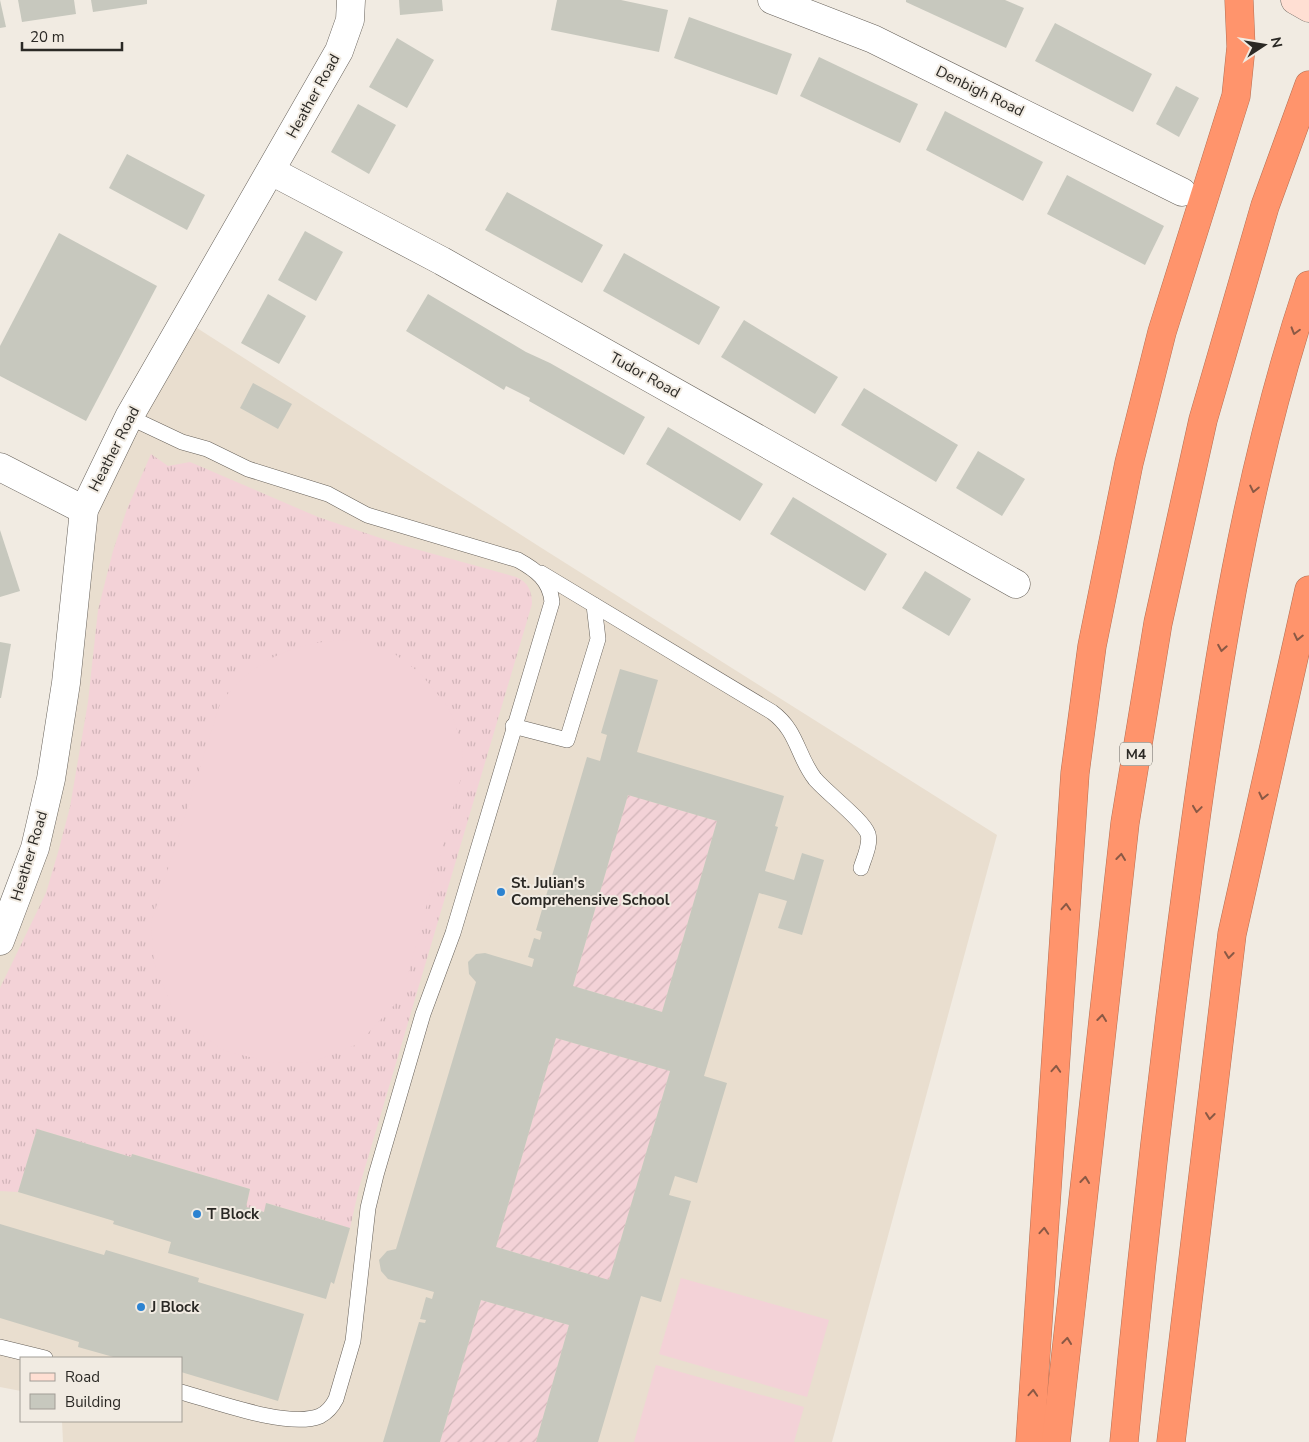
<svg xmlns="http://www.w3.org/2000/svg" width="1309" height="1442" font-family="'Nunito Sans',sans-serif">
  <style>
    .built { fill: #e9decf }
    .grass { fill: url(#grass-tufts) }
    .garden { fill: url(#garden-furrows) }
    .pitch { fill: #f3d2d7 }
    .building { fill: #c7c8be; fill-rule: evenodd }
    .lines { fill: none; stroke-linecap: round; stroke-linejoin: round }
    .lane-casing { stroke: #666059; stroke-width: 16 }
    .street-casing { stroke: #666059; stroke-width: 29 }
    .secondary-casing { stroke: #666059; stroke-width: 29 }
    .highway-casing { stroke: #b56f53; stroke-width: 29 }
    .lane { stroke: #fff; stroke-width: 15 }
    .street { stroke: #fff; stroke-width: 28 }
    .secondary { stroke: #ffdfd3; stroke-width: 28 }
    .highway { stroke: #ff946c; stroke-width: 28 }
    .oneway { stroke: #8a5945 }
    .poi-dot { fill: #2c83d1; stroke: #f1ebe2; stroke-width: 2 }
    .labels { text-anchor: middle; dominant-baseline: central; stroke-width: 4; stroke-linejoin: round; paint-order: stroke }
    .shield { fill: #f1ebe2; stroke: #66635e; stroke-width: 1 }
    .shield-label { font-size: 14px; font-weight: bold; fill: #2b2925 }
    .street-label { font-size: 15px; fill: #2b2925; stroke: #f1ebe2 }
    .poi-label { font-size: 15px; font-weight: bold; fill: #2b2925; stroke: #f1ebe2; text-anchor: start }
  </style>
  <defs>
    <pattern id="grass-tufts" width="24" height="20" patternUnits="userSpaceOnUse" patternTransform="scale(1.25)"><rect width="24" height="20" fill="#f3d2d7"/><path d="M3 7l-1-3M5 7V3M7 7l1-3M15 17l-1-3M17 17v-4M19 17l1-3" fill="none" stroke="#d0b4b8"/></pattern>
    <pattern id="garden-furrows" width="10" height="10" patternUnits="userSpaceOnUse" patternTransform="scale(1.25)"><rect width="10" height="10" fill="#f3d2d7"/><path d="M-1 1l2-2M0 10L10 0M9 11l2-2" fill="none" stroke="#d0b4b8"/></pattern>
  </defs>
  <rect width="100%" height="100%" fill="#f1ebe2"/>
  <path class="built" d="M186 321 540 547 997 835 832 1442H63L62 1421H181V1358H21V1391L0 1387V941L35 848 84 510Z"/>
  <path class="grass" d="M151 454 168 466 190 462 318 517 401 545 516 577C528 582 532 591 532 604L359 1188 350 1228 267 1203 264 1212 246 1207 250 1189 133 1154 131 1157 37 1129 18 1192 0 1191V988L46 893 59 849 70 807 88 702 98 610 113 551 127 509Z"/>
  <g class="garden">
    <path d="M628 795 717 821 662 1012 573 986Z"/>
    <path d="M556 1038 670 1071 609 1280 496 1247Z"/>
    <path d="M481 1300 569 1325 536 1442H440Z"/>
  </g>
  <g class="pitch">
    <path d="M349 640 388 649 420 673 448 707 463 745 462 774 406 982 395 1004 358 1044 310 1063 271 1062 225 1051 196 1031 172 1007 154 963 151 923 220 704C252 660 295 641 349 640Z"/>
    <path d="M681 1278 829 1320 807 1397 659 1354Z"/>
    <path d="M656 1365 804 1407 794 1442H634Z"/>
  </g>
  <g class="building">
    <path d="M0 0 6 27 0 28Z"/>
    <path d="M18 0H74L76 14 22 22Z"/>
    <path d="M91 0H147V4L93 12Z"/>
    <path d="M399 0H442L443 11 400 15Z"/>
    <path d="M557 0H621L668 10 659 52 551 30Z"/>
    <path d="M906 0H1005L1024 8 1006 48 906 2Z"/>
    <path d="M689 17 792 54 777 95 674 58Z"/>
    <path d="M1055 23 1152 74 1133 112 1035 61Z"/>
    <path d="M397 38 434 60 407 108 369 87Z"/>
    <path d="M819 57 918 104 900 143 800 96Z"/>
    <path d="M1176 86 1199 98 1179 137 1156 124Z"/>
    <path d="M358 104 396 125 369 174 331 152Z"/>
    <path d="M945 111 1043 162 1023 201 926 150Z"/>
    <path d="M127 154 205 195 187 230 109 188Z"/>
    <path d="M1067 175 1164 226 1145 265 1047 214Z"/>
    <path d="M507 192 603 245 582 283 485 230Z"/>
    <path d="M305 231 343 252 316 301 278 280Z"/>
    <path d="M59 233 157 286 86 421 0 376V346Z"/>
    <path d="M624 253 720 307 699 345 603 291Z"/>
    <path d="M268 294 306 316 279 364 241 343Z"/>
    <path d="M428 294 526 352 550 363 645 417 624 455 529 401 530 398 506 386 504 390 406 331Z"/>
    <path d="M744 320 838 377 815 414 721 357Z"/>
    <path d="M253 383 292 404 278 429 240 408Z"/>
    <path d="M864 388 958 445 936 482 841 425Z"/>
    <path d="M668 427 763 484 740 521 646 464Z"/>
    <path d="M978 451 1025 479 1002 516 956 488Z"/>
    <path d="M793 497 887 554 865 591 770 534Z"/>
    <path d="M0 530 20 591 0 597Z"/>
    <path d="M925 571 971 599 949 636 902 608Z"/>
    <path d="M0 642 11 644 1 698H0Z"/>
    <path d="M620 669 658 680 637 752 784 796 775 826 778 827 765 871 794 880 802 853 824 860 802 935 778 928 787 901 759 893 704 1076 727 1083 697 1183 675 1176 669 1195 691 1201 661 1302 641 1296 598 1442H536L569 1325 481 1300 440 1442H383L419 1322 425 1323 426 1320 420 1319 426 1297 432 1299 434 1292 388 1279 381 1271 379 1260 387 1251 396 1249 476 982 469 974 468 962 476 954 485 953 532 967 534 959 528 957 534 938 540 940 542 932 536 930 587 757 600 761 607 735 601 733ZM628 795 717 821 662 1012 573 986ZM556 1038 670 1071 609 1280 496 1247Z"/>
    <path d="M37 1129 131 1157 132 1154 250 1189 246 1207 264 1212 266 1203 350 1228 334 1284 331 1282 326 1299 168 1253 171 1242 113 1224 114 1221 18 1192Z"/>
    <path d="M0 1224 104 1255 106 1250 199 1278 198 1282 304 1314 278 1401 181 1372V1358H117L78 1347 79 1342 0 1318Z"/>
  </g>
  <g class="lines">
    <defs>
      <g id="lane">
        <path d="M129 417 182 442 207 449 248 469 328 494 367 515 518 560C536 570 550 580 552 602L453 933 423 1014 376 1175 368 1208 353 1341 336 1399C332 1407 328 1412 320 1416 289 1429 214 1401 181 1392"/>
        <path d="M541 573 772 712C798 731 797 756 815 779 827 793 863 820 868 834 871 844 864 858 861 868"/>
        <path d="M513 726 567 740 598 639 594 605"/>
        <path d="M0 1347 45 1358"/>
      </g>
      <g id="street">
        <path d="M772 0 873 39 1182 192"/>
        <path d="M271 171 442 261 1016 584"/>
        <path d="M0 467 84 510"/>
        <path d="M0 941 35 848 51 779 66 683 84 510 129 417 339 51 350 20 351 0"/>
      </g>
      <path id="secondary" d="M1295 0 1309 8"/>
      <g id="highway">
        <path d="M1030 1442 1075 773 1092 646 1129 463 1162 332 1236 96 1241 47 1239 0"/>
        <path d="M1056 1442 1125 823 1158 623 1203 420 1265 206 1309 85"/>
        <path d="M1124 1442C1142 1248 1164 1055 1190 862 1216 667 1247 471 1309 285"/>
        <path d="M1171 1442 1232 934 1309 590"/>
      </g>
    </defs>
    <use href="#lane" class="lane-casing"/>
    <use href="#street" class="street-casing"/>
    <use href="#secondary" class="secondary-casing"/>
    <use href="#highway" class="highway-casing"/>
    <use href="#lane" class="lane"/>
    <use href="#street" class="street"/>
    <use href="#secondary" class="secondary"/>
    <use href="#highway" class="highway"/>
  </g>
  <defs><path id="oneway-chevron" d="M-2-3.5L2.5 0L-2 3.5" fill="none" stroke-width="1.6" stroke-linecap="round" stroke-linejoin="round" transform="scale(1.25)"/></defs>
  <g class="oneway">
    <use href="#oneway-chevron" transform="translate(1295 331) rotate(106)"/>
    <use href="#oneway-chevron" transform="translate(1254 489) rotate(102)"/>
    <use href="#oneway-chevron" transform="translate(1298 637) rotate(103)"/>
    <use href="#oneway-chevron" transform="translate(1222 648) rotate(100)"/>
    <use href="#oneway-chevron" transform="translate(1263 796) rotate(103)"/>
    <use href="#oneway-chevron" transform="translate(1197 809) rotate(98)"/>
    <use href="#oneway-chevron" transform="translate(1121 857) rotate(-83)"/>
    <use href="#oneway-chevron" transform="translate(1066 907) rotate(-86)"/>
    <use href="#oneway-chevron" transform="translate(1229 955) rotate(97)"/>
    <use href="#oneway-chevron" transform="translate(1102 1018) rotate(-83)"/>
    <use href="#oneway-chevron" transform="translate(1056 1069) rotate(-86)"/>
    <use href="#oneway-chevron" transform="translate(1210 1116) rotate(97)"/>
    <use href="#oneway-chevron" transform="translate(1085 1180) rotate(-84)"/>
    <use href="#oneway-chevron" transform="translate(1044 1231) rotate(-86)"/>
    <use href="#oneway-chevron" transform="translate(1067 1341) rotate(-84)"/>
    <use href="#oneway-chevron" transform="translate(1033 1393) rotate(-86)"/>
  </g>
  <g class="poi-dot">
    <circle cx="501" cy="892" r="5"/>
    <circle cx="197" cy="1214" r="5"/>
    <circle cx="141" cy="1307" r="5"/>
  </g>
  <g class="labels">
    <rect class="shield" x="1120" y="742.5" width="32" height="23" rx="4"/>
    <g class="shield-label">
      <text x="1136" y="754">M4</text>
    </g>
    <g class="street-label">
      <text transform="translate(980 91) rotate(26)">Denbigh Road</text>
      <text transform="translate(313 96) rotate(-61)">Heather Road</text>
      <text transform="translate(645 375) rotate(29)">Tudor Road</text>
      <text transform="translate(114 449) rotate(-63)">Heather Road</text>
      <text transform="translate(29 856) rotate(-73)">Heather Road</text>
    </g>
    <g class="poi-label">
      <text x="511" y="883">St. Julian's<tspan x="511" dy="17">Comprehensive School</tspan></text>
      <text x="207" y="1214">T Block</text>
      <text x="151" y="1307">J Block</text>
    </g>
  </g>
  <rect x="20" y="1357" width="162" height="65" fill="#f1ebe2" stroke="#a29d96"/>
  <rect x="30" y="1373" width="25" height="8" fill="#ffdfd3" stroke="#a29d96"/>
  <text x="65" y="1382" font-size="15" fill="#2b2925">Road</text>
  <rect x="30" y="1394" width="25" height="15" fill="#c7c8be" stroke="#a29d96"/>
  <text x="65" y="1407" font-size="15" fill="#2b2925">Building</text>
  <g transform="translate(1264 45) rotate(78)" stroke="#f1ebe2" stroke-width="4" paint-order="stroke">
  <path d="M0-4L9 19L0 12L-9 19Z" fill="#2b2925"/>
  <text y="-8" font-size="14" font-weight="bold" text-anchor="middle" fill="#2b2925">N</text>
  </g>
  <path d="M22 42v8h100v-8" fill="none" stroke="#2b2925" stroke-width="2.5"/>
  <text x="30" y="42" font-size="15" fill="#2b2925" stroke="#f1ebe2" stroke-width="4" paint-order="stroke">20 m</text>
</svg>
